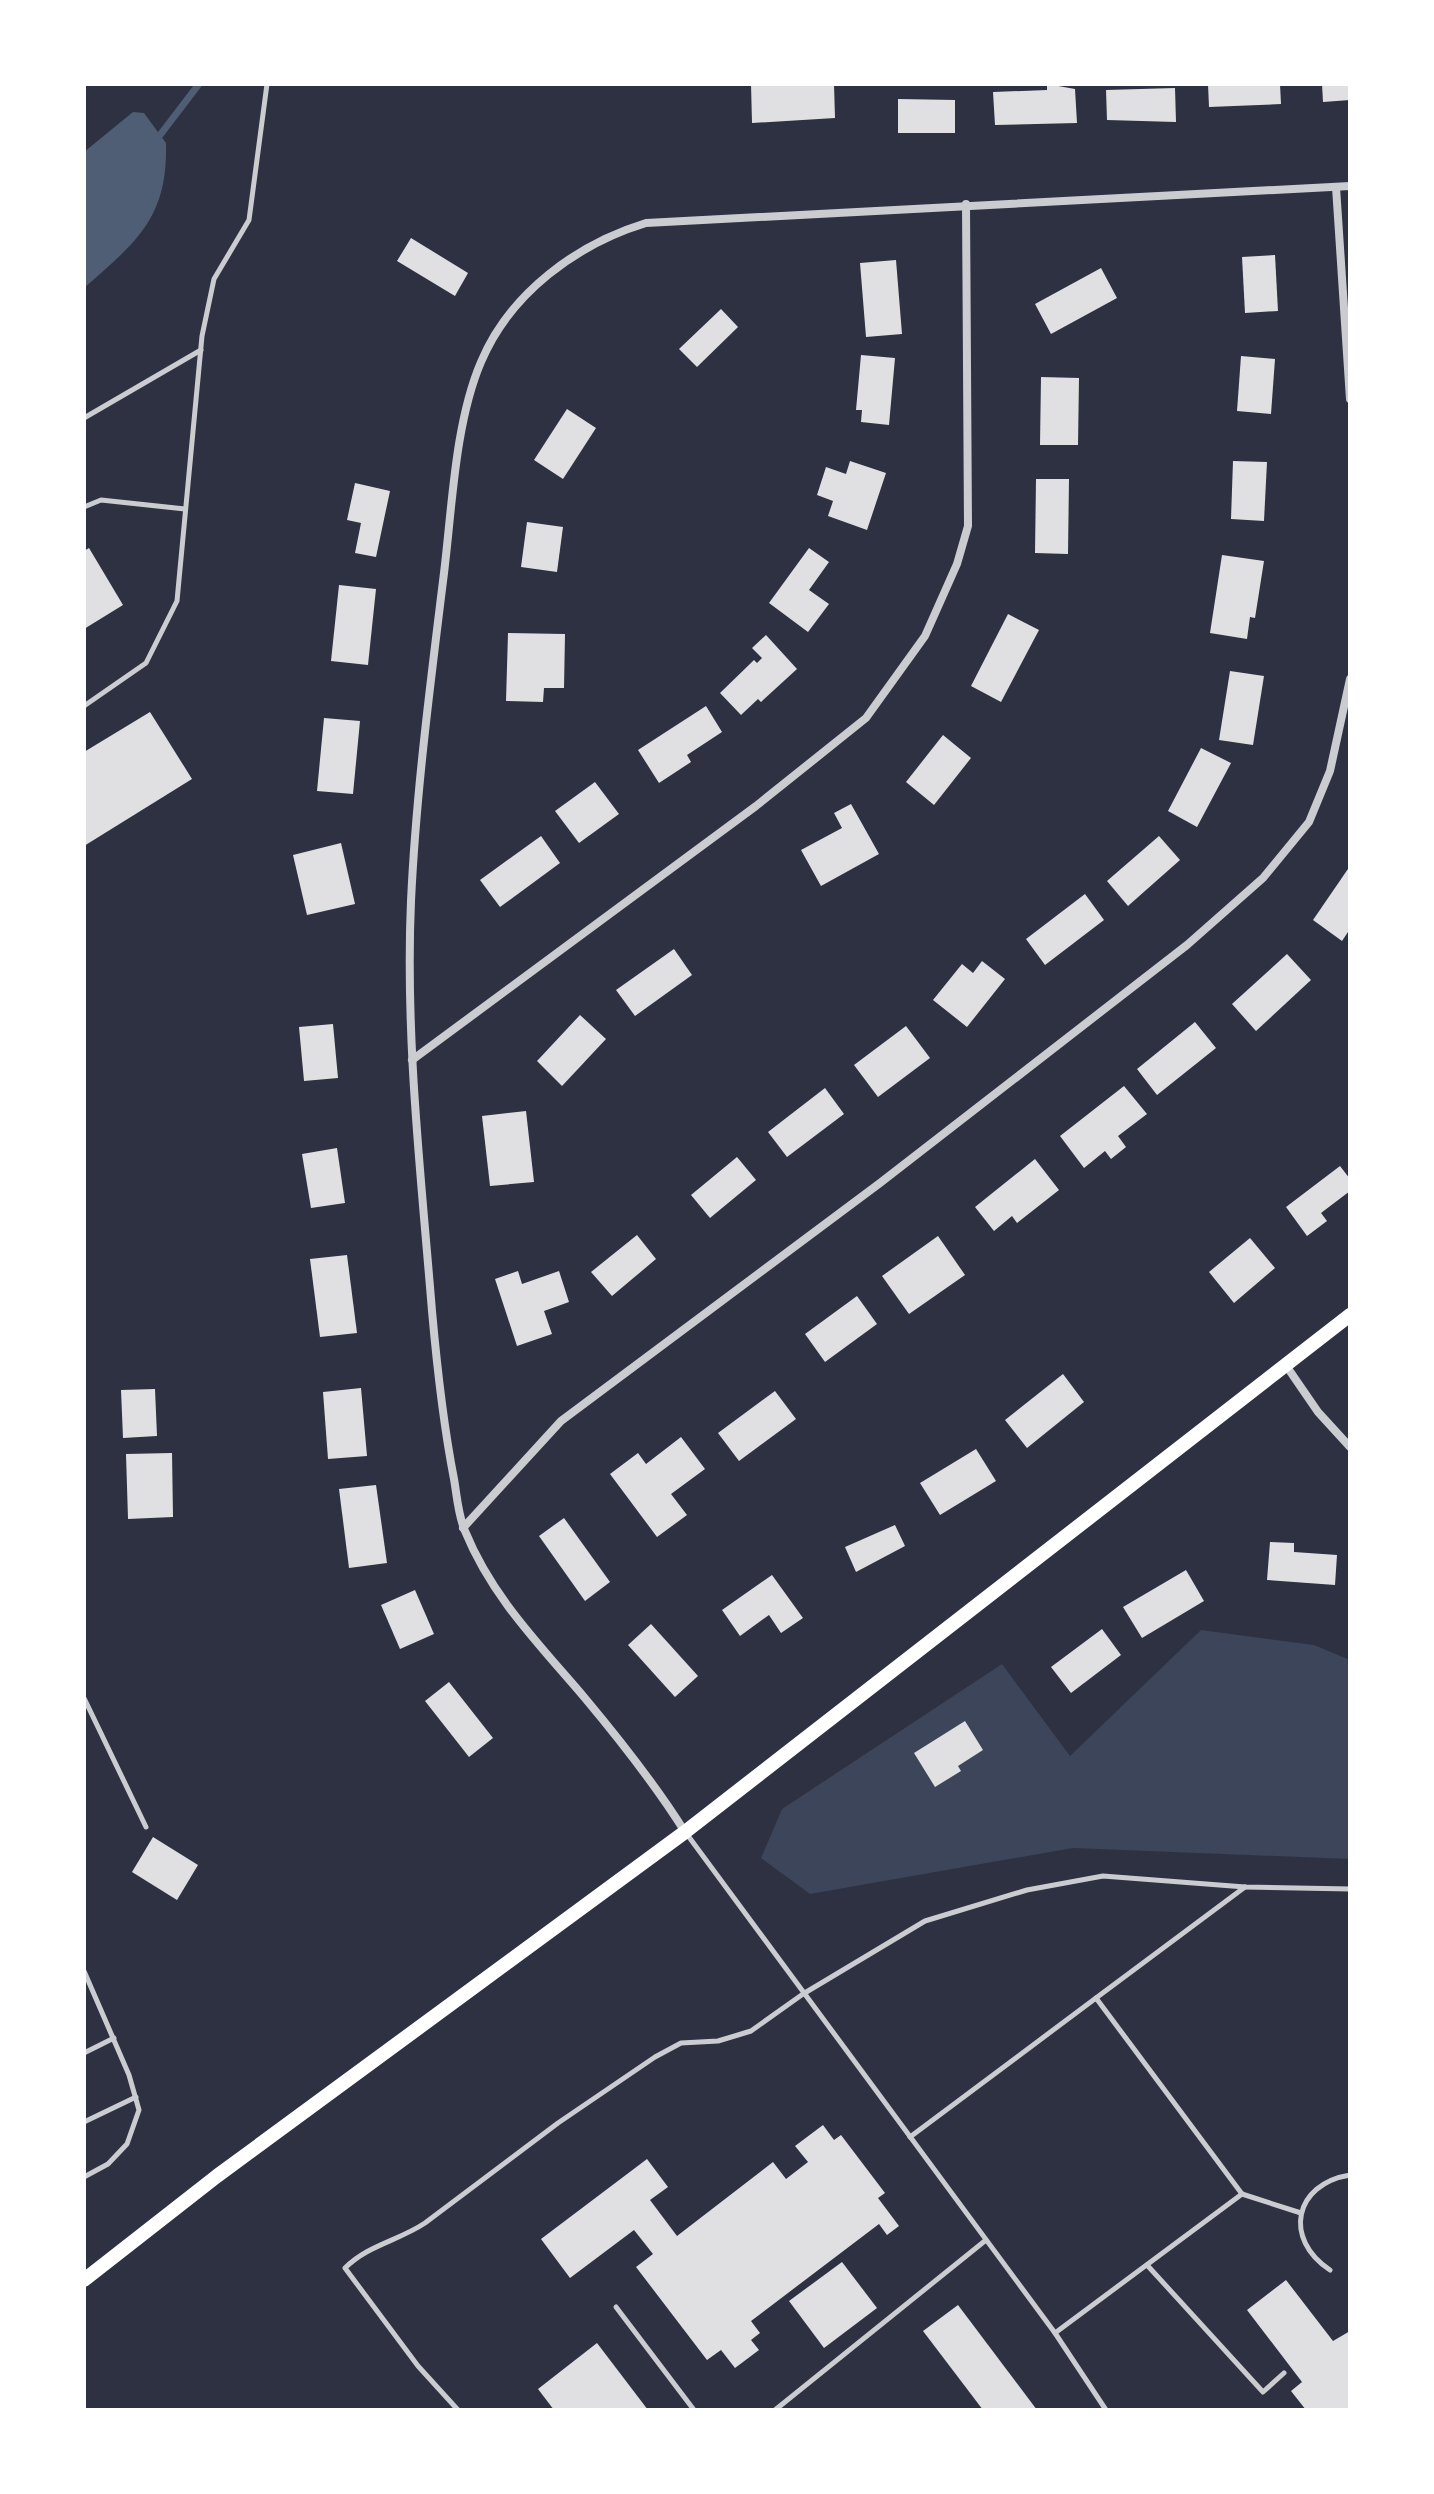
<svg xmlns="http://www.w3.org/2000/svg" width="1434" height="2494" font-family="Poppins,sans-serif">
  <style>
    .green { fill: #3c4559 }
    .water { fill: #4f5d75 }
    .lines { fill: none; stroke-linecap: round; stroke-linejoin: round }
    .stream { stroke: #4f5d75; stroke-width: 7 }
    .building { fill: #e0e0e3 }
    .service { stroke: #caccd0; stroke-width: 5 }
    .minor { stroke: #caccd0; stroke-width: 8 }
    .secondary { stroke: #fff; stroke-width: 14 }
  </style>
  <rect width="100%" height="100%" fill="#2d3142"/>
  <path class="green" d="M1201 1630 1314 1645 1350 1660V1859L1073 1848 810 1894 761 1858 782 1809 1002 1664 1070 1756Z"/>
  <path class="water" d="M133 112 144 113 166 143C168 219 136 242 84 288V152Z"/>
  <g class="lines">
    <path class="stream" d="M157 139 199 84"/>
  </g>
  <g class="building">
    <path d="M751 84H834L835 118 752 123Z"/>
    <path d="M1047 84 1075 89 1077 123 995 125 993 92 1047 90Z"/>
    <path d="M1208 84H1280L1281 104 1209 107Z"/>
    <path d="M1322 84H1350V100L1323 102Z"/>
    <path d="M1175 88 1176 122 1107 120 1106 90Z"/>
    <path d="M898 99 955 100V133H898Z"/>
    <path d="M411 238 468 273 455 296 397 261Z"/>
    <path d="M1275 255 1278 311 1245 313 1242 257Z"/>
    <path d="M896 260 902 334 866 337 860 263Z"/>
    <path d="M1101 268 1117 298 1051 334 1035 304Z"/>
    <path d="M721 309 738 327 697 367 679 349Z"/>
    <path d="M861 355 895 358 889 425 861 422 862 410H856Z"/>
    <path d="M1241 356 1275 359 1271 414 1237 411Z"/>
    <path d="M1041 377 1079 378 1078 445H1040Z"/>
    <path d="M567 409 596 428 563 479 534 460Z"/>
    <path d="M850 461 886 473 867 530 828 516 833 501 817 495 826 467 846 474Z"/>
    <path d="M1233 461 1267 462 1264 521 1231 519Z"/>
    <path d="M1036 479H1069L1068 554 1035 553Z"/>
    <path d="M355 483 390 491 376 557 355 553 361 523 347 520Z"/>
    <path d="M527 522 563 527 557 572 521 567Z"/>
    <path d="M89 548 123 605 84 629V551Z"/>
    <path d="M809 548 829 562 809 590 829 604 808 632 769 603Z"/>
    <path d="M1222 555 1264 561 1255 618 1250 617 1247 639 1210 633Z"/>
    <path d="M339 585 376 589 368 665 331 661Z"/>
    <path d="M1008 614 1039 630 1001 702 971 686Z"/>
    <path d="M508 633 565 634 564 688H544L543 702 506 701Z"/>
    <path d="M766 635 797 669 761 702 758 699 741 715 720 693 754 660 757 663 762 658 752 648Z"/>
    <path d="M1230 671 1264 676 1253 745 1219 740Z"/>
    <path d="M706 706 722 732 687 755 691 762 659 783 638 750Z"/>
    <path d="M150 712 192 779 84 846V752Z"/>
    <path d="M324 718 360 721 353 794 317 791Z"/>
    <path d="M943 735 971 758 934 805 906 782Z"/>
    <path d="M1201 748 1231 763 1197 827 1168 811Z"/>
    <path d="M595 782 619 814 579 843 555 811Z"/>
    <path d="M851 804 879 854 821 886 801 850 842 828 834 813Z"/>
    <path d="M541 836 560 863 500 907 480 880Z"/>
    <path d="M1159 836 1180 860 1128 906 1107 881Z"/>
    <path d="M341 843 355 904 307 915 293 855Z"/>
    <path d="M1350 866V929L1342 941 1313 920Z"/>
    <path d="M1085 894 1104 920 1045 965 1026 939Z"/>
    <path d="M674 949 692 975 635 1016 616 990Z"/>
    <path d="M1287 954 1311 980 1256 1031 1232 1004Z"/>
    <path d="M982 961 1005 979 967 1027 933 1000 962 964 973 973Z"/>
    <path d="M580 1015 606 1039 562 1086 537 1061Z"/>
    <path d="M1195 1022 1216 1048 1157 1095 1137 1069Z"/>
    <path d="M333 1024 338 1078 304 1081 299 1027Z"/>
    <path d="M906 1026 930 1058 878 1097 854 1065Z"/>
    <path d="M1124 1086 1147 1114 1118 1136 1126 1147 1111 1159 1105 1151 1084 1168 1060 1136Z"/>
    <path d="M825 1088 844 1114 787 1157 768 1132Z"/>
    <path d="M526 1111 534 1182 490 1186 482 1116Z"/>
    <path d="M337 1148 345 1203 311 1208 302 1154Z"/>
    <path d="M737 1157 756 1180 710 1218 691 1195Z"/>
    <path d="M1035 1159 1059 1190 1017 1223 1012 1216 994 1231 975 1207Z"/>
    <path d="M1340 1166 1350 1179V1191L1321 1213 1327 1221 1307 1236 1286 1207Z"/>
    <path d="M637 1235 656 1259 612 1296 591 1272Z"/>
    <path d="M938 1236 965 1275 909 1314 882 1276Z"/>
    <path d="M1250 1238 1275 1268 1234 1303 1209 1272Z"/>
    <path d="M347 1255 357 1333 320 1337 310 1259Z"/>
    <path d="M518 1271 522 1284 559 1271 569 1302 544 1311 552 1334 517 1346 495 1279Z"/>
    <path d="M857 1296 877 1324 825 1362 805 1334Z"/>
    <path d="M1063 1374 1084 1402 1027 1448 1005 1420Z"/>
    <path d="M361 1388 367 1456 328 1459 323 1392Z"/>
    <path d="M155 1389 157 1436 123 1438 121 1390Z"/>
    <path d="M775 1391 796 1419 739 1461 718 1433Z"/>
    <path d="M681 1437 705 1469 671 1494 687 1515 657 1537 610 1474 638 1453 646 1464Z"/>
    <path d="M976 1449 996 1481 940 1515 920 1483Z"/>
    <path d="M172 1453 173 1517 128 1519 126 1454Z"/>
    <path d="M376 1485 387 1563 349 1568 339 1489Z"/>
    <path d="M564 1518 610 1582 585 1601 539 1536Z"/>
    <path d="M895 1525 905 1546 856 1572 845 1547Z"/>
    <path d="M1270 1542 1294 1543V1552L1337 1555 1335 1585 1267 1580Z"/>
    <path d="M1186 1570 1204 1601 1142 1638 1123 1607Z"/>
    <path d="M772 1575 803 1618 781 1633 769 1615 740 1636 722 1610Z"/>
    <path d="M415 1590 434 1634 400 1649 381 1605Z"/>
    <path d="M651 1624 698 1676 675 1697 628 1645Z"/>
    <path d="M1102 1629 1121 1655 1071 1693 1051 1667Z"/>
    <path d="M449 1682 493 1738 469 1757 425 1701Z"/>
    <path d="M965 1721 983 1750 958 1766 961 1771 935 1787 914 1753Z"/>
    <path d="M153 1837 198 1865 177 1900 132 1872Z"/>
    <path d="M823 2125 834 2140 841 2135 885 2193 878 2198 899 2226 887 2235 879 2224 751 2321 760 2333 751 2340 759 2350 735 2368 721 2350 707 2360 636 2267 653 2254 634 2230 570 2278 541 2239 647 2159 668 2187 650 2200 677 2236 773 2162 786 2179 808 2162 795 2146Z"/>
    <path d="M842 2262 877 2308 824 2348 789 2301Z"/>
    <path d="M1286 2280 1333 2341 1350 2331V2410H1306L1291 2391 1302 2382 1247 2310Z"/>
    <path d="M958 2305 1037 2410H983L923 2331Z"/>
    <path d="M597 2343 648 2410H554L538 2389Z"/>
  </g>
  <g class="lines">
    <g class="service">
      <path d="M84 418 201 350"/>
      <path d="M84 507 101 500 185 509"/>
      <path d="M84 706 146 663 177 601 202 336 214 279 249 220 267 84"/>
      <path d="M84 1698 146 1827"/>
      <path d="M686 1833 1055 2333 1106 2410"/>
      <path d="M84 1971 129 2075 139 2110 127 2144 108 2164 84 2177"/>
      <path d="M1096 1998 1245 1887"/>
      <path d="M84 2053 114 2038"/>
      <path d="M84 2122 136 2097"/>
      <path d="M910 2137 1096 1998 1242 2194 1055 2333"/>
      <path d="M1242 2194 1301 2213"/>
      <path d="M1147 2265 1263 2392 1284 2373"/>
      <path d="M1330 2270C1283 2239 1294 2184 1350 2175"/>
      <path d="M616 2307 694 2410"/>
      <path d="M458 2410 418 2366 345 2268C368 2245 398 2241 425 2223L558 2123 655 2057 681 2043 718 2041 751 2031 803 1994 925 1921 1027 1890 1103 1876 1245 1887 1350 1889"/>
      <path d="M775 2410 986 2240"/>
    </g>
    <g class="minor">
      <path d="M1336 187 1350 399"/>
      <path d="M412 1060 756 806 866 718 925 636 957 564 968 526 966 204"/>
      <path d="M1285 1364 1318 1412 1350 1447"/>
      <path d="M463 1528 561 1421 880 1183 1187 945 1263 878 1309 822 1330 771 1350 679"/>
      <path d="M685 1832C655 1784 620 1740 584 1697 538 1643 492 1597 465 1531 458 1515 457 1496 454 1479 443 1423 437 1367 432 1311 421 1175 405 1037 411 901 416 794 430 687 443 581 452 513 454 425 481 362 510 293 577 244 646 223L1350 186"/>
    </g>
    <path class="secondary" d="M84 2280 217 2176 685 1832 1350 1315"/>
  </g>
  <rect width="1434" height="2494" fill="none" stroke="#ffffff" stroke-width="172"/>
</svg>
